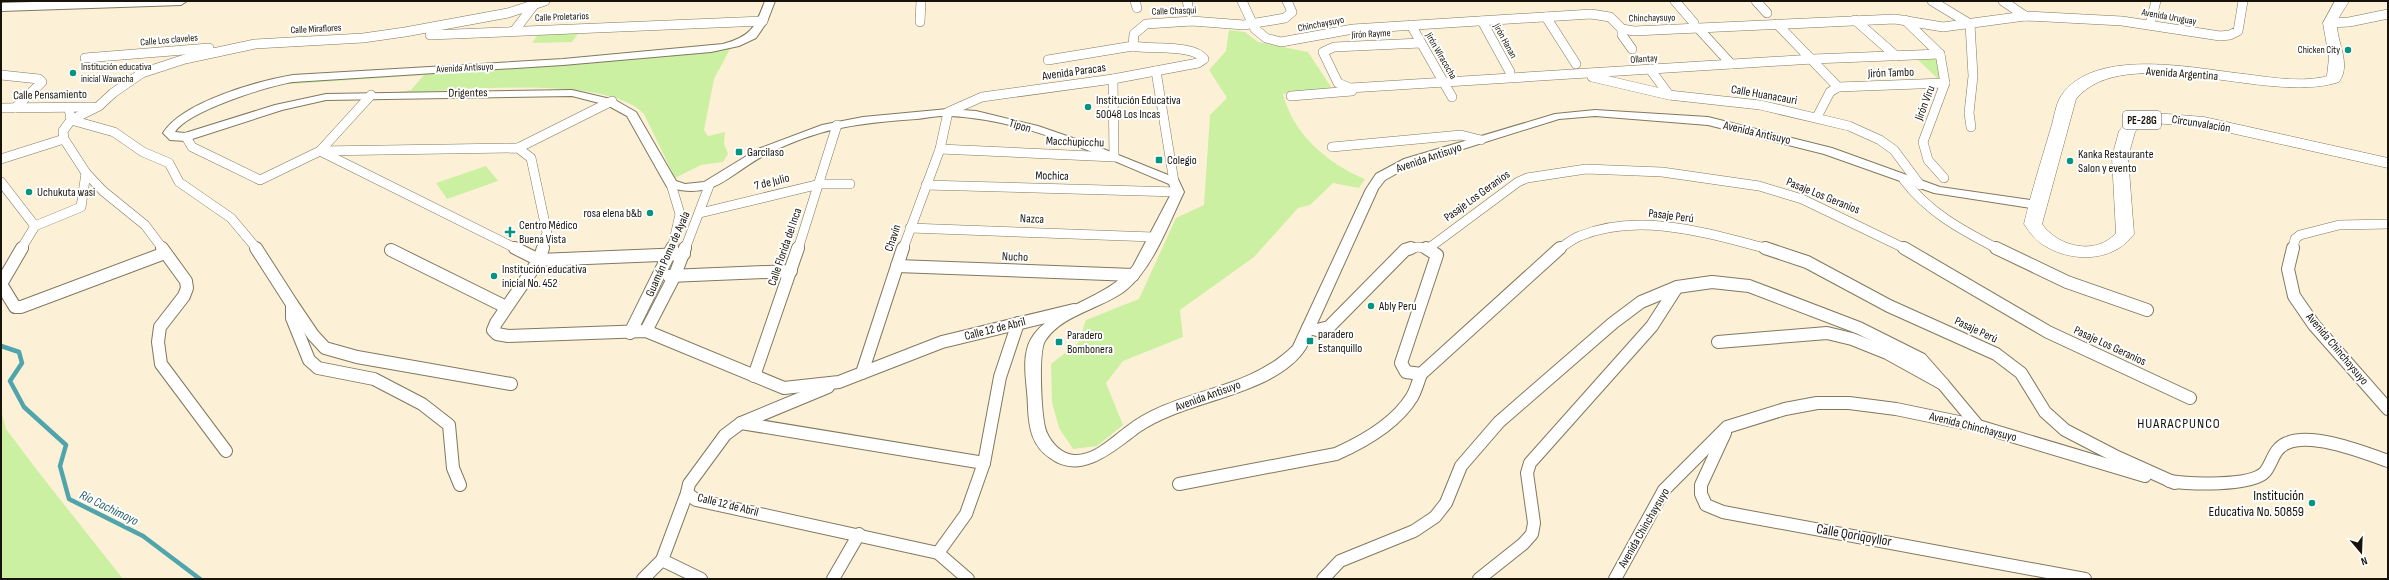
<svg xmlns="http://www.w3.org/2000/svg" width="2389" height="580" font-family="'Sofia Sans Condensed',sans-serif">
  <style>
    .green { fill: #cbf0a2 }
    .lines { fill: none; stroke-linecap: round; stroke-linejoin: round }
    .stream { stroke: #50a5ac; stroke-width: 4.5 }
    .minor-far1-casing { stroke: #81785f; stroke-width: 10 }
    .minor-casing { stroke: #81785f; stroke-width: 14 }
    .tertiary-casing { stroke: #81785f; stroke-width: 2 }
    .primary-casing { stroke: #81785f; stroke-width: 2 }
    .trunk-casing { stroke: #81785f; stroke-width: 1 }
    .minor-far1 { stroke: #fff; stroke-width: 9 }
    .minor { stroke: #fff; stroke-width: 12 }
    .tertiary { fill: #fff; fill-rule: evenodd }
    .primary { fill: #fff; fill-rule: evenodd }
    .trunk { fill: #fff; fill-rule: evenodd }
    .poi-dot { fill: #049481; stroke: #fff; stroke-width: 1.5 }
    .labels { text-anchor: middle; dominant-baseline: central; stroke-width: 4; stroke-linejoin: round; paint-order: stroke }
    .far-street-label { font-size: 10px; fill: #17130a; stroke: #fff }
    .far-poi-label { font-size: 10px; fill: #17130a; stroke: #fff; text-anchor: end }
    .shield { fill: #fff; stroke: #5d5a54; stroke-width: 1 }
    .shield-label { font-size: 11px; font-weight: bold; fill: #17130a }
    .street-label { font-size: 12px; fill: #17130a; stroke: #fff }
    .poi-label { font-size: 12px; fill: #17130a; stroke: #fff; text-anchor: start }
    .water-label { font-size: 13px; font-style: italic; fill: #2b6066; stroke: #fff }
    .quarter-label { font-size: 14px; letter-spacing: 1px; fill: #17130a; stroke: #fff }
    .near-poi-label { font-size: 14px; fill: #17130a; stroke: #fff; text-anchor: end }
    .near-street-label { font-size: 14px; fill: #17130a; stroke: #fff }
  </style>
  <rect width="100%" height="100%" fill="#fcf1d6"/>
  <g class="green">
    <path d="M1229 30 1245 32 1258 42 1308 52 1333 90 1283 94C1293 134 1328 164 1365 179L1359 188 1333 183 1310 205 1298 208 1254 257 1180 310 1183 337 1123 361 1106 383 1123 425 1097 446 1073 449 1059 428 1052 402 1051 364 1078 343 1086 320 1139 299 1176 218 1204 205 1210 115 1227 98 1209 70 1226 51Z"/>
    <path d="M580 31 572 42 532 43 540 32Z"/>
    <path d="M730 49 714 79 704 130 708 136 725 132 724 143 728 154 723 162 701 165 675 178 644 114C606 73 446 91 390 94L411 90 424 75 291 84 296 81 582 63Z"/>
    <path d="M1914 56 1938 57 1941 82 1939 80Z"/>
    <path d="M486 166 498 181 447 199 436 183Z"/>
    <path d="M1 411 6 429 40 474 123 579H1Z"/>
  </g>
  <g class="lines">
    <path class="stream" d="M1 346 19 352 22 363 10 381 24 407 66 445 60 466 69 499 143 536 200 579"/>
    <defs>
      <g id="minor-far1">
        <path d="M1135 1 1137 8"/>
        <path d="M1187 1 1188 5"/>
        <path d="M1242 1 1255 29 1266 38 1281 42 1353 29 1591 14 1610 17 1622 29 1634 31 1895 19 1943 27 2025 16 2122 21 2220 36 2230 35 2238 31 2243 1"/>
        <path d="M1675 1 1694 23"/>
        <path d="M1756 1 1767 13"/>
        <path d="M1932 1 1970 24"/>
        <path d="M2003 1 2025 16"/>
        <path d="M1546 17 1576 64"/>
        <path d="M1855 20 1896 56"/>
        <path d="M1905 20 1940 54 1945 83 1923 142 1928 160 1944 178"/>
        <path d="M1482 21 1510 72"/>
        <path d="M920 22 921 1"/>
        <path d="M2330 23 2349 22 2388 14"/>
        <path d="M1777 24 1838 87 1830 92 1817 117"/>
        <path d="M1970 24 1973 76 1969 113 1971 127"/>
        <path d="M2150 24 2156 1"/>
        <path d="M1411 25 1452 97"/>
        <path d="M1698 28 1731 64"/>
        <path d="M1622 29V35L1632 49"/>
        <path d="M515 30 534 5"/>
        <path d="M430 35 763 21"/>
        <path d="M1421 43 1334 47 1323 52 1338 83 1350 88 1813 59 1940 54"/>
        <path d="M85 58 209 48"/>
        <path d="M1048 60 1133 46"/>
        <path d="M1650 69 1669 95"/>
        <path d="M1156 71 1174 182"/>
        <path d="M1 75 39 79 42 82 15 108"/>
        <path d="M1592 77 1669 95 1760 105 1849 126 1880 140 1894 150 1920 185"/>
        <path d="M1838 87 1945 83"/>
        <path d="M1291 96 1352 91"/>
        <path d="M1 108 93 107"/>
        <path d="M69 108 71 120 114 132 143 152 169 163 179 182 231 218 257 249"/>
        <path d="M186 137 192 147 260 180 320 151 371 95"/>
        <path d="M1332 147 1461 135 1481 140"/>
        <path d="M518 148 612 101"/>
        <path d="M940 149 1114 157 1113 79"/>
        <path d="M320 151 518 148 531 158 547 233 542 249"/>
        <path d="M322 152 517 249"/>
        <path d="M1 159 64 139"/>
        <path d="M1904 180C1929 213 1962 230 1998 249"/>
        <path d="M1 182 35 226"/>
        <path d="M671 184 680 214 672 249"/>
        <path d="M926 185 1178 192"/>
        <path d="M700 213 820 184H850"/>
        <path d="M910 228 1153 237"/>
        <path d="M1429 248 1518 182 1527 178 1586 169 1662 172 1759 186 1802 199 1906 249"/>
        <path d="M21 249 35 226 81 207 86 173"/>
        <path d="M163 249 145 225 103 191 86 173 64 139 63 131 71 120 99 106 113 93 142 73 185 59 255 44 363 38 405 32 508 13 545 1"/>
        <path d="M685 249 709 186"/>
        <path d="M798 249 837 125"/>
        <path d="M903 249 940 149 948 112 982 97 1113 79 1198 63 1204 59C1194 44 1151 50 1133 46L1134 34 1146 24 1192 21 1244 25 1285 18 1292 12 1287 1"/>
        <path d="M1408 249 1418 247 1429 249"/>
        <path d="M1559 249C1565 245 1572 239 1580 236 1640 211 1709 234 1769 249"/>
        <path d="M2293 249 2295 239 2300 235 2339 225 2388 224"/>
      </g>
      <g id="minor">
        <path d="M22 248 1 284 15 307H21L165 253"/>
        <path d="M162 248 186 281 187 288 184 296 160 327 158 342 161 364 226 451"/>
        <path d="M256 248 292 304V318L309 360 318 368 374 379 422 404 449 425 453 468 460 485"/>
        <path d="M515 248 539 260 684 254"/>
        <path d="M543 248 539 260 496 323 493 330 497 334 508 336 646 331 784 388 839 382 942 342 1074 310"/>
        <path d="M1426 248 1437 255 1401 363 1406 372 1421 374 1560 248"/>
        <path d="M1765 248 1807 262 1889 306 1996 354 2021 373 2045 412 2065 430 2117 457 2175 483"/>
        <path d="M1904 248 2048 332 2190 398"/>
        <path d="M1996 248 2067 282 2147 310"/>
        <path d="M2293 248 2288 269 2294 296 2314 325 2388 409"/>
        <path d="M391 250 506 307"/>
        <path d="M897 266 1133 275"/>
        <path d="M669 276 791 271"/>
        <path d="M292 304 313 335 325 348 357 357 511 384"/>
        <path d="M1308 328 1317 330 1329 327 1405 250 1411 248"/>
        <path d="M646 331 675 275 685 248"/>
        <path d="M630 333 672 248"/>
        <path d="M1718 342 1827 333 1852 339 1887 353 1943 384 1978 426"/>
        <path d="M862 373 903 248"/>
        <path d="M754 376 798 248"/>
        <path d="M828 387 741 423 725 435 689 484 687 493 696 500 938 553"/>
        <path d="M741 423 984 463"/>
        <path d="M1725 433 1701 485V494L1706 505 1723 512 2085 579"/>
        <path d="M2169 481C2188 484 2251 487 2265 472 2273 462 2273 449 2287 443 2312 432 2363 452 2388 461"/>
        <path d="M1179 484 1336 454C1363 442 1396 423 1412 397 1416 390 1418 382 1421 374"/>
        <path d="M662 560 701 579"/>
        <path d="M643 579 662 560 687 493"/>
        <path d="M833 579 859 534"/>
        <path d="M968 579 938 553 966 514 984 463 1000 377 1018 323"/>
        <path d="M1323 579 1340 561 1414 531 1435 517 1446 503 1461 466 1499 422 1613 323 1641 302 1677 287 1712 282 1749 286 1859 328 1921 359 1943 384"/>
        <path d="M1479 579 1523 544 1532 534 1534 523 1527 473 1530 463 1652 326 1677 287"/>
        <path d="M1615 579 1664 490 1727 427 1785 409 1817 403H1849L1896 409 1978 426 2145 476"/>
      </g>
      <path id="tertiary" d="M765 1H775L767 22 756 38 739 46 711 52 563 65 293 82C268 86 188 111 175 132L185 133 275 105 326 94 572 90 615 100 636 112 676 181 685 184 704 182 758 149 822 125 863 117 948 109 976 111 1038 126 1096 146 1178 179 1184 192C1169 223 1153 268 1126 290 1102 309 1062 314 1045 341 1038 352 1041 421 1047 433 1052 444 1062 454 1074 455 1094 456 1111 438 1126 427 1176 388 1247 392 1293 346L1366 189 1376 174 1404 159 1555 114 1595 110 1708 117 1832 148 1940 187 2037 201 2043 205 2037 209 1934 193 1824 154 1708 125 1595 116 1559 119 1412 165 1385 180 1378 189 1306 348C1281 388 1212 398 1170 416 1160 420 1150 425 1141 431 1116 449 1082 482 1050 458 1032 446 1029 428 1028 408 1028 386 1020 359 1031 339 1051 305 1105 301 1133 266L1172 192 1169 184C1099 155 1027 120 950 116 939 115 928 118 917 119 890 121 862 123 836 129 812 134 787 144 765 155 727 175 715 201 667 187L627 116 607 105 572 96 326 100 282 110 186 141 170 140 163 133C182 102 258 81 293 75L563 59 723 44C751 36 755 28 765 1Z"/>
      <path id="primary" d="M64 1H187L181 5 1 11V3Z"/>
      <path id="trunk" d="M2335 1H2349C2346 7 2338 17 2337 23 2336 41 2352 64 2339 82 2268 106 2126 39 2076 99L2042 224C2058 247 2096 256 2116 233L2112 157 2119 131 2131 118 2154 113 2204 117 2388 158V168L2204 127 2154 123 2142 125 2135 132 2128 157 2134 234C2114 262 2073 263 2045 246 2036 241 2030 233 2024 224 2031 192 2041 162 2050 131 2054 120 2055 105 2061 96 2093 48 2188 67 2236 73 2264 76 2296 83 2324 77L2327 76 2329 58 2323 23Z"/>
    </defs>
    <use href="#minor-far1" class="minor-far1-casing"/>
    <use href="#minor" class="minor-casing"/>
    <use href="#tertiary" class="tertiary-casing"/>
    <use href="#primary" class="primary-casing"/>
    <use href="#trunk" class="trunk-casing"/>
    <use href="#minor-far1" class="minor-far1"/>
    <use href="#minor" class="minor"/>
    <use href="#tertiary" class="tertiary"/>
    <use href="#primary" class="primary"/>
    <use href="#trunk" class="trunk"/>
  </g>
  <g class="poi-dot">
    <circle cx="2348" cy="50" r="4"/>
    <circle cx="73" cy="73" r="4"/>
    <circle cx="1088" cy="107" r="4"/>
    <rect x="735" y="148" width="8" height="8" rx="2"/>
    <rect x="1155" y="156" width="8" height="8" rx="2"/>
    <circle cx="2070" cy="161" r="4"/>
    <circle cx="29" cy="192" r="4"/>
    <circle cx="650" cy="213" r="4"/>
    <path d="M508 226h4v4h4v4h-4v4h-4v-4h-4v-4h4z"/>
    <circle cx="494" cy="276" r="4"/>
    <circle cx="1371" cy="306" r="4"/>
    <rect x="1306" y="337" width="8" height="8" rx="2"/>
    <rect x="1055" y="338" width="8" height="8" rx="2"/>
    <circle cx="2312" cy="503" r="4"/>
  </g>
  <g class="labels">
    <g class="far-street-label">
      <text transform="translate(1174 11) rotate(-2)">Calle Chasqui</text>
      <text transform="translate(562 17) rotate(-2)">Calle Proletarios</text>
      <text transform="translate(2169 17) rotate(10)">Avenida Uruguay</text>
      <text transform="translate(1652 18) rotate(-1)">Chinchaysuyo</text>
      <text transform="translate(1321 24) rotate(-11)">Chinchaysuyo</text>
      <text transform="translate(316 29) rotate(-3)">Calle Miraflores</text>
      <text transform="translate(1371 34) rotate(-3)">Jirón Rayme</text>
      <text transform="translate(169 40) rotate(-5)">Calle Los claveles</text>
      <text transform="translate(1505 41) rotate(61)">Jirón Hanan</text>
      <text transform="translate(1441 56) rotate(60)">Jirón Wiracocha</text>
      <text transform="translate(1644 59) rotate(-4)">Ollantay</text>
      <text transform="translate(465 68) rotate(-3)">Avenida Antisuyo</text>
    </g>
    <g class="far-poi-label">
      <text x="2340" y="50">Chicken City</text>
      <text x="81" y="67" text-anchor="start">Institución educativa<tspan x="81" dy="12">inicial Wawacha</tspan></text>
    </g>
    <rect class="shield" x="2123" y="111" width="38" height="18" rx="3"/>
    <g class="shield-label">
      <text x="2142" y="120">PE-28G</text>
    </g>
    <g class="street-label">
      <text transform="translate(1074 72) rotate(-8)">Avenida Paracas</text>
      <text transform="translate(1891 73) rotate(-2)">Jirón Tambo</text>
      <text transform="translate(2182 74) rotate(4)">Avenida Argentina</text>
      <text transform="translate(468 93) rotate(-1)">Drigentes</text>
      <text transform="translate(50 95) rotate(-1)">Calle Pensamiento</text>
      <text transform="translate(1764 95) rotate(10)">Calle Huanacauri</text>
      <text transform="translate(1925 103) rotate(-69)">Jirón Viru</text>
      <text transform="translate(2201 124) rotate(9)">Circunvalación</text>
      <text transform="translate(1020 126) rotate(16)">Tipon</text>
      <text transform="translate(1757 133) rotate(13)">Avenida Antisuyo</text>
      <text transform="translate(1075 142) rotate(2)">Macchupicchu</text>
      <text transform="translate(1429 158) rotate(-19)">Avenida Antisuyo</text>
      <text transform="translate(1052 176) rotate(1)">Mochica</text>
      <text transform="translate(772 182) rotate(-14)">7 de Julio</text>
      <text transform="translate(1477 196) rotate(-36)">Pasaje Los Geranios</text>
      <text transform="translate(1823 196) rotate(22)">Pasaje Los Geranios</text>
      <text transform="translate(1671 216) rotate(7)">Pasaje Perú</text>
      <text transform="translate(1032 219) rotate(2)">Nazca</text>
      <text transform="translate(893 238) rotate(-71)">Chavín</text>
      <text transform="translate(785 247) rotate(-71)">Calle Florida del Inca</text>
      <text transform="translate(668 254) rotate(-66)">Guamán Poma de Ayala</text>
      <text transform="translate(1015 257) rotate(2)">Nucho</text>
      <text transform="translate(995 329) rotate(-14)">Calle 12 de Abril</text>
      <text transform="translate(1976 330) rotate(25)">Pasaje Perú</text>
      <text transform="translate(2110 346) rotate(25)">Pasaje Los Geranios</text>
      <text transform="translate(2337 349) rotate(50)">Avenida Chinchaysuyo</text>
      <text transform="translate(1208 396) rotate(-20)">Avenida Antisuyo</text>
      <text transform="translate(1973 427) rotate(14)">Avenida Chinchaysuyo</text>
      <text transform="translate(728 505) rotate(14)">Calle 12 de Abril</text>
      <text transform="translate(1644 528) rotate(-60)">Avenida Chinchaysuyo</text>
    </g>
    <g class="poi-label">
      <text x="1096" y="100">Institución Educativa<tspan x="1096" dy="14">50048 Los Incas</tspan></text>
      <text x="747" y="152">Garcilaso</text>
      <text x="2078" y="154">Kanka Restaurante<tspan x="2078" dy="14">Salon y evento</tspan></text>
      <text x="1167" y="160">Colegio</text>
      <text x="37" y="192">Uchukuta wasi</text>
      <text x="642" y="213" text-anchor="end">rosa elena b&amp;b</text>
      <text x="519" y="225">Centro Médico<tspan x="519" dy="14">Buena Vista</tspan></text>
      <text x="502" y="269">Institución educativa<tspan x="502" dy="14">inicial No. 452</tspan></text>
      <text x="1379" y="306">Ably Peru</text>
      <text x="1318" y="334">paradero<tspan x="1318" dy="14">Estanquillo</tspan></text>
      <text x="1067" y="335">Paradero<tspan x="1067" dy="14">Bombonera</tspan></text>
    </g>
    <g class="water-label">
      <text transform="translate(109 508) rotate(26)">Río Cachimayo</text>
    </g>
    <g class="quarter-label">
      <text x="2179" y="423">HUARACPUNCO</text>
    </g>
    <g class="near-poi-label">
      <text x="2304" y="495">Institución<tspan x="2304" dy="16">Educativa No. 50859</tspan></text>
    </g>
    <g class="near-street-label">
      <text transform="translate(1854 535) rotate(10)">Calle Qoriqoyllor</text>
    </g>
  </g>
  <rect width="2389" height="580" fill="none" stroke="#17130a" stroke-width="4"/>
  <g transform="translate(2361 552) rotate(161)" stroke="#ffffff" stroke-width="3" paint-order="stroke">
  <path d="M0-3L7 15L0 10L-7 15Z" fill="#17130a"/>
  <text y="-6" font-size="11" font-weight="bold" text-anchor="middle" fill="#17130a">N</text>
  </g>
</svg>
